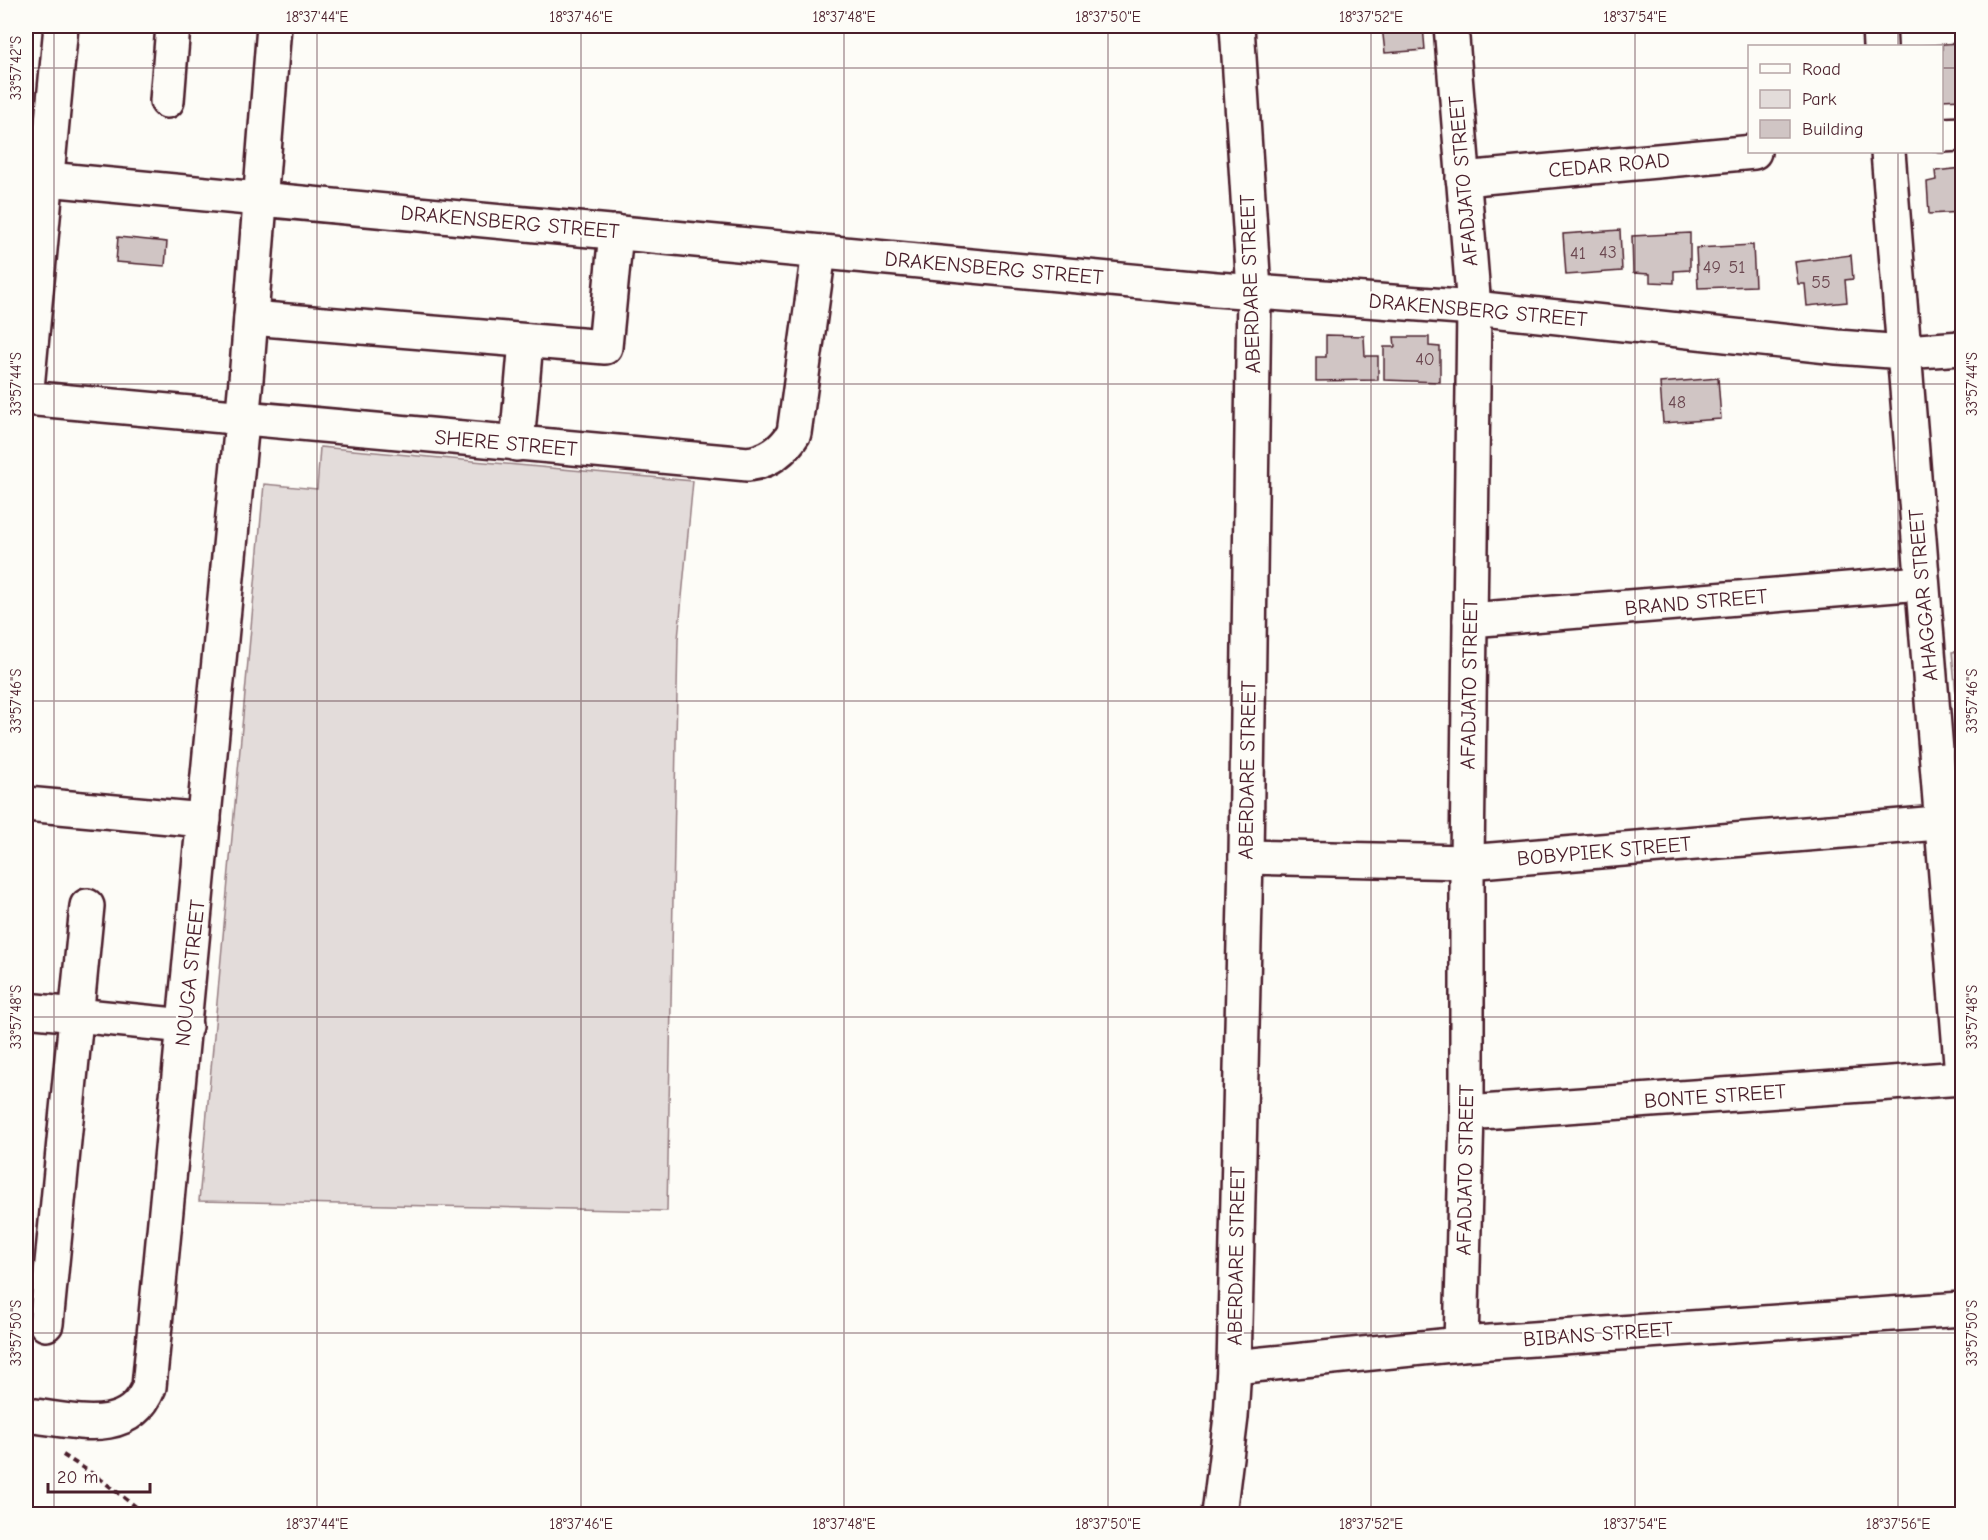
<svg xmlns="http://www.w3.org/2000/svg" width="1988" height="1540" font-family="'Comic Neue',sans-serif">
  <style>
    .green { fill: #e3dcda; stroke: #967e82; stroke-width: 1.5 }
    .building { fill: #d0c5c4; stroke: #4a1f2b; stroke-width: 1.5 }
    .lines { fill: none; stroke-linecap: round; stroke-linejoin: round }
    .minor-casing { stroke: #4a1f2b; stroke-width: 38 }
    .path { stroke: #4a1f2b; stroke-width: 4; stroke-dasharray: 6 4.5; stroke-linecap: butt }
    .minor { stroke: #fdfcf7; stroke-width: 33 }
    .ticks { fill: none; stroke: #4a1f2b; stroke-width: 1.5; stroke-opacity: 0.45 }
    .labels { text-anchor: middle; dominant-baseline: central; stroke-width: 4.5; stroke-linejoin: round; paint-order: stroke }
    .number-label { font-size: 18px; fill: #6c4851 }
    .street-label { font-size: 21px; fill: #4a1f2b; stroke: #fdfcf7 }
    .neatline { fill: none; stroke: #4a1f2b; stroke-width: 2 }
    .ticks-label { font-size: 15px; text-anchor: middle; fill: #4a1f2b }
  </style>
  <rect width="100%" height="100%" fill="#fdfcf7"/>
  <filter id="ink" filterUnits="userSpaceOnUse"><feTurbulence type="fractalNoise" baseFrequency=".0167" numOctaves="2"/><feDisplacementMap in="SourceGraphic" scale="12" xChannelSelector="R" yChannelSelector="G"/><feConvolveMatrix kernelMatrix="1 2 1 2 8 2 1 2 1" color-interpolation-filters="sRGB"/></filter>
  <g filter="url(#ink)">
    <g class="green">
      <path d="M320 447 693 481 678 639 667 1211 199 1201 264 484 317 489Z"/>
      <path d="M1962 651V760L1952 652Z"/>
    </g>
    <g class="building">
      <path d="M1382 26H1423L1425 50 1385 53Z"/>
      <path d="M1958 43 1962 99 1942 100V46H1917Z"/>
      <path d="M1962 168V212L1929 214 1927 182 1936 180 1935 171Z"/>
      <path d="M1620 230 1622 271 1566 275 1563 234Z"/>
      <path d="M1690 233V270L1674 271V283L1650 282V274L1633 273 1632 236Z"/>
      <path d="M118 237 167 242 165 266 116 262Z"/>
      <path d="M1753 245 1755 286 1698 288 1696 248Z"/>
      <path d="M1851 255 1853 279 1845 280 1847 302 1807 306 1805 284H1798L1795 262Z"/>
      <path d="M1326 335 1364 336 1365 356H1378V380L1316 381V357H1326Z"/>
      <path d="M1394 337H1429V346L1440 347V382L1384 380V347H1395Z"/>
      <path d="M1718 378 1721 419 1663 423 1660 383Z"/>
    </g>
    <g class="lines">
      <defs>
        <g id="minor">
          <path d="M1451 26 1474 308 1467 862V1113L1461 1344"/>
          <path d="M1879 26 1880 46"/>
          <path d="M167 101 173 26"/>
          <path d="M1942 135 1962 134"/>
          <path d="M1888 152 1962 1075"/>
          <path d="M26 177 1216 289 1474 308 1837 347 1904 352 1962 348"/>
          <path d="M1463 179 1754 152"/>
          <path d="M251 318 605 347 616 232"/>
          <path d="M26 398 748 464C769 461 783 451 794 433L819 252"/>
          <path d="M26 399 61 26"/>
          <path d="M517 444 526 341"/>
          <path d="M1470 620 1921 583"/>
          <path d="M26 804 204 820"/>
          <path d="M1246 857 1467 862 1962 821"/>
          <path d="M26 1010 185 1026"/>
          <path d="M1467 1113 1962 1078"/>
          <path d="M46 1324 87 906"/>
          <path d="M1234 1367 1461 1344 1962 1309"/>
          <path d="M26 1415C70 1419 128 1440 149 1387L246 380 274 26"/>
          <path d="M1219 1514 1231 1417 1234 1367 1246 857 1254 290 1237 26"/>
        </g>
      </defs>
      <use href="#minor" class="minor-casing"/>
      <path class="path" d="M63 1455 99 1478 145 1514"/>
      <use href="#minor" class="minor"/>
    </g>
  </g>
  <path class="ticks" d="M54 26V1514M317 26V1514M581 26V1514M844 26V1514M1108 26V1514M1371 26V1514M1635 26V1514M1898 26V46M26 68H1750M1942 68H1962M1898 152V1514M26 384H1962M26 701H1962M26 1017H1962M26 1333H1962"/>
  <g class="labels">
    <g class="number-label">
      <text x="1608" y="252">43</text>
      <text x="1578" y="253">41</text>
      <text x="1712" y="267">49</text>
      <text x="1737" y="267">51</text>
      <text x="1821" y="282">55</text>
      <text x="1425" y="359">40</text>
      <text x="1677" y="402">48</text>
    </g>
    <g class="street-label">
      <text transform="translate(1609 165) rotate(-5)">CEDAR ROAD</text>
      <text transform="translate(1463 181) rotate(-95)">AFADJATO STREET</text>
      <text transform="translate(510 222) rotate(5)">DRAKENSBERG STREET</text>
      <text transform="translate(994 268) rotate(5)">DRAKENSBERG STREET</text>
      <text transform="translate(1250 284) rotate(-92)">ABERDARE STREET</text>
      <text transform="translate(1478 310) rotate(5)">DRAKENSBERG STREET</text>
      <text transform="translate(506 443) rotate(5)">SHERE STREET</text>
      <text transform="translate(1923 595) rotate(-95)">AHAGGAR STREET</text>
      <text transform="translate(1696 602) rotate(-5)">BRAND STREET</text>
      <text transform="translate(1469 684) rotate(-89)">AFADJATO STREET</text>
      <text transform="translate(1247 770) rotate(-89)">ABERDARE STREET</text>
      <text transform="translate(1604 851) rotate(-5)">BOBYPIEK STREET</text>
      <text transform="translate(190 973) rotate(-84)">NOUGA STREET</text>
      <text transform="translate(1715 1096) rotate(-4)">BONTE STREET</text>
      <text transform="translate(1465 1170) rotate(-89)">AFADJATO STREET</text>
      <text transform="translate(1236 1256) rotate(-89)">ABERDARE STREET</text>
      <text transform="translate(1598 1334) rotate(-4)">BIBANS STREET</text>
    </g>
  </g>
  <rect width="1988" height="1540" fill="none" stroke="#fdfcf7" stroke-width="66"/>
  <rect x="1748" y="45" width="195" height="108" fill="#fdfcf7" stroke="#b5a4a5" stroke-width="1.5"/>
  <rect x="1760" y="64" width="30" height="9" fill="#fdfcf7" stroke="#b5a4a5" stroke-width="1.5"/>
  <text x="1802" y="75" font-size="18" fill="#4a1f2b">Road</text>
  <rect x="1760" y="90" width="30" height="18" fill="#e3dcda" stroke="#b5a4a5" stroke-width="1.5"/>
  <text x="1802" y="105" font-size="18" fill="#4a1f2b">Park</text>
  <rect x="1760" y="120" width="30" height="18" fill="#d0c5c4" stroke="#b5a4a5" stroke-width="1.5"/>
  <text x="1802" y="135" font-size="18" fill="#4a1f2b">Building</text>
  <path d="M48 1483v9h102v-9" fill="none" stroke="#4a1f2b" stroke-width="3"/>
  <text x="57" y="1483" font-size="18" fill="#4a1f2b" stroke="#fdfcf7" stroke-width="4.5" paint-order="stroke">20 m</text>
  <rect x="33" y="33" width="1922" height="1474" class="neatline"/>
  <g class="ticks-label">
    <text x="317" y="22">18°37'44"E</text>
    <text x="581" y="22">18°37'46"E</text>
    <text x="844" y="22">18°37'48"E</text>
    <text x="1108" y="22">18°37'50"E</text>
    <text x="1371" y="22">18°37'52"E</text>
    <text x="1635" y="22">18°37'54"E</text>
    <text transform="translate(16 68) rotate(-90)" y="5">33°57'42"S</text>
    <text transform="translate(16 384) rotate(-90)" y="5">33°57'44"S</text>
    <text transform="translate(1972 384) rotate(-90)" y="5">33°57'44"S</text>
    <text transform="translate(16 701) rotate(-90)" y="5">33°57'46"S</text>
    <text transform="translate(1972 701) rotate(-90)" y="5">33°57'46"S</text>
    <text transform="translate(16 1017) rotate(-90)" y="5">33°57'48"S</text>
    <text transform="translate(1972 1017) rotate(-90)" y="5">33°57'48"S</text>
    <text transform="translate(16 1333) rotate(-90)" y="5">33°57'50"S</text>
    <text transform="translate(1972 1333) rotate(-90)" y="5">33°57'50"S</text>
    <text x="317" y="1529">18°37'44"E</text>
    <text x="581" y="1529">18°37'46"E</text>
    <text x="844" y="1529">18°37'48"E</text>
    <text x="1108" y="1529">18°37'50"E</text>
    <text x="1371" y="1529">18°37'52"E</text>
    <text x="1635" y="1529">18°37'54"E</text>
    <text x="1898" y="1529">18°37'56"E</text>
  </g>
</svg>
